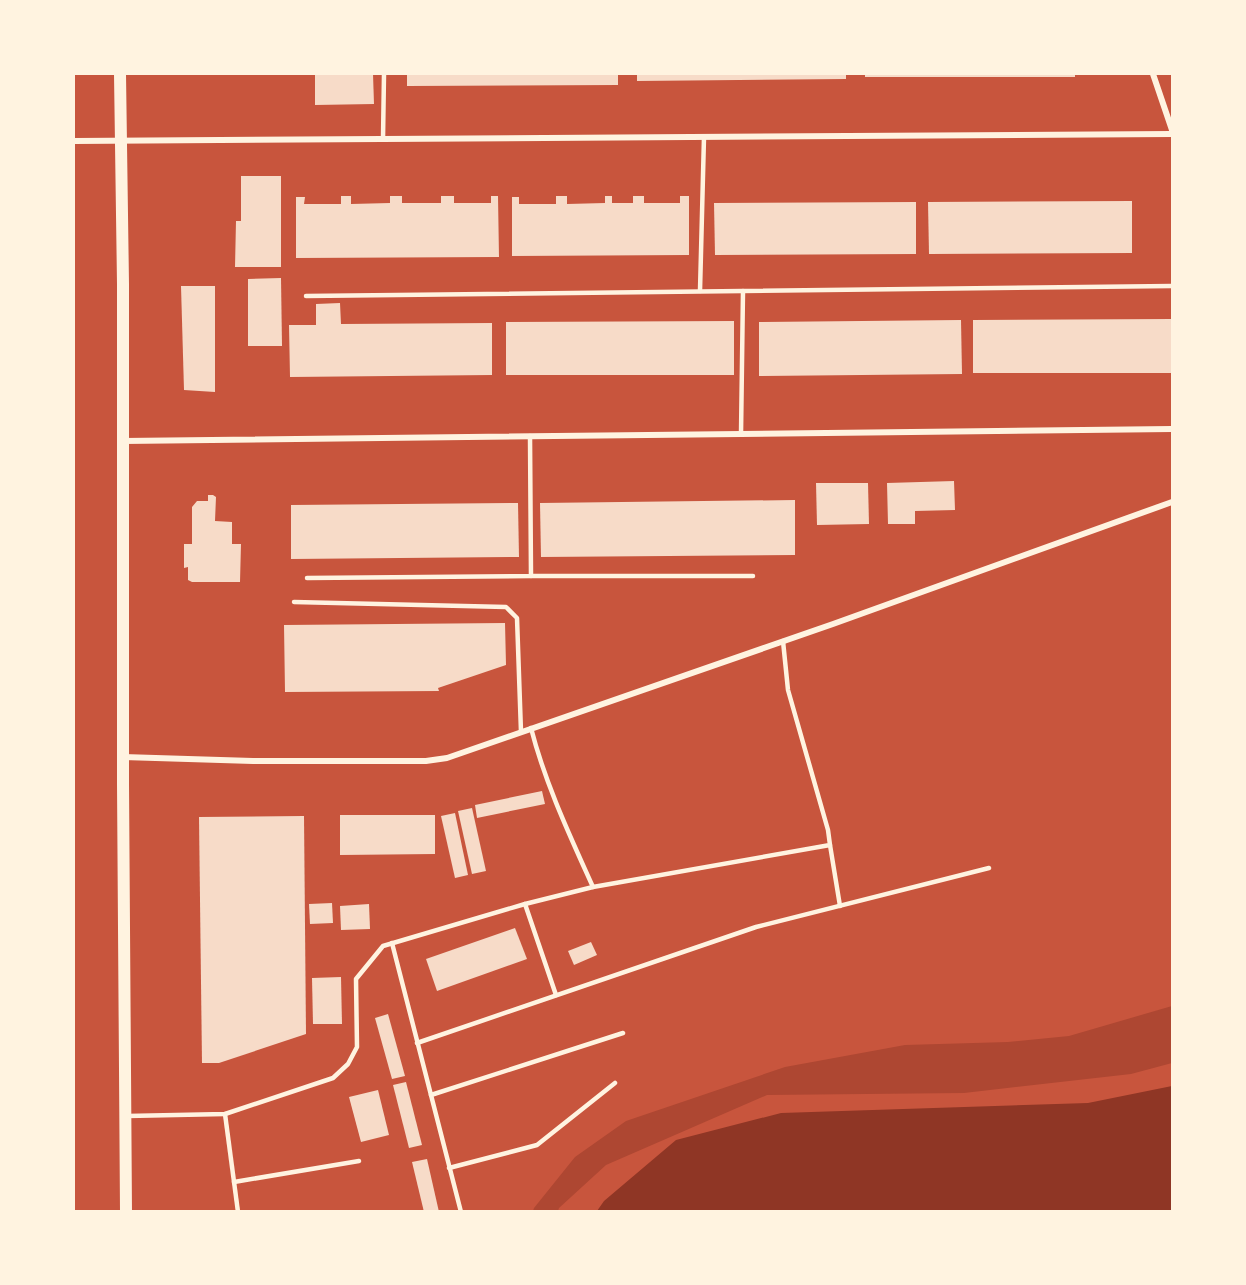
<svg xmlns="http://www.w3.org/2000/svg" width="1246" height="1285" font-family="Manrope,sans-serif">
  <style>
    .green { fill: #ae4732 }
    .water { fill: #8f3625 }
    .building { fill: #f7dbc8 }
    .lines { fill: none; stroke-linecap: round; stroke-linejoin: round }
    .service { stroke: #fff3e0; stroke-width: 4.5 }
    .minor { stroke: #fff3e0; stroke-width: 6 }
    .secondary { stroke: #fff3e0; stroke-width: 12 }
  </style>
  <rect width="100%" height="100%" fill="#c8553d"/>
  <path class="green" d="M1172 1006V1063L1131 1074 964 1093 767 1095 606 1165 559 1208 558 1211H533L534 1208 575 1157 626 1121 785 1067 905 1045 1008 1042 1069 1036Z"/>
  <path class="water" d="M1172 1086V1211H597L604 1201 676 1140 781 1113 1088 1103Z"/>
  <g class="building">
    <path d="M315 74H373L374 104 315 105Z"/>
    <path d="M407 74H618V85L407 86Z"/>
    <path d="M637 74H846V79L637 81Z"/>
    <rect x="865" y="74" width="210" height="3"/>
    <path d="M241 176H281V267H235L236 221H241Z"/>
    <path d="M341 196H351V204L390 203V196H402V203H441V196H454V203H491V196H498L499 257 296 258V197H305L304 204H341Z"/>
    <path d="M556 196H567V204L605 203V196H612V203H633V196H644V203H680V196H689V255L512 256V197H519V204H556Z"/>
    <path d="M1132 201V253L929 254 928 202Z"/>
    <path d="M916 202V254L715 255 714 203Z"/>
    <path d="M281 278 282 346H248V279Z"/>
    <path d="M181 286H215V392L184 390Z"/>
    <path d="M340 303 341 324 492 323V375L290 377 289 325H316V304Z"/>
    <path d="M1172 319V373H973V320Z"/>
    <path d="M961 320 962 374 759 376V322Z"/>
    <path d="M734 321V375H506V322Z"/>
    <path d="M954 481 955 510 915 511V524H888L887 483Z"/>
    <path d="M816 483H868L869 524 817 525Z"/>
    <path d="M208 495H213L216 497 215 521 232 522V544H241L240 582H192L188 580V567L184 568V544H192V507L197 501H208Z"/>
    <path d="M795 500V555L541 557 540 503Z"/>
    <path d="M518 503 519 557 291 559V505Z"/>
    <path d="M505 623 506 665 438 688 439 691 285 692 284 625Z"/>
    <path d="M542 791 545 804 477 818 475 805Z"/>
    <path d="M472 808 486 871 472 874 458 811Z"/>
    <path d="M455 813 468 875 455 878 441 816Z"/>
    <path d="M340 815H435V854L340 855Z"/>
    <path d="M304 816 306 1034 219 1063H202L199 817Z"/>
    <path d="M332 903 333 923 310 924 309 904Z"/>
    <path d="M369 904 370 929 341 930 340 906Z"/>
    <path d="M515 928 527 959 437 991 426 959Z"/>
    <path d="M591 942 597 955 574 965 568 951Z"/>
    <path d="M341 977 342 1024H313L312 978Z"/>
    <path d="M388 1014 405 1076 392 1079 375 1018Z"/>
    <path d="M406 1082 422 1145 409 1148 393 1085Z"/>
    <path d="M378 1090 389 1135 361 1142 349 1097Z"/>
    <path d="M427 1159 439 1212H424L412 1162Z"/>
  </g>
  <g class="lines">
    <g class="service">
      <path d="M383 139 384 74"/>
      <path d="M700 291 704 137"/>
      <path d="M306 296 1172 286"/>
      <path d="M741 434 743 291"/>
      <path d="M531 576H753"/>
      <path d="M307 578 531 576 530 436"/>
      <path d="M294 602 506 607 517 618 521 732"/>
      <path d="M531 728C545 783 570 836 593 887"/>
      <path d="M830 845 840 906"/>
      <path d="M525 904 556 995"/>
      <path d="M392 943 461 1212"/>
      <path d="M417 1043 756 927 989 868"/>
      <path d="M431 1095 623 1033"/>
      <path d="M225 1114 238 1212"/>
      <path d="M127 1116 225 1114 333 1078 348 1064 357 1047 356 979 383 946 525 904 593 887 830 845 828 830 788 690 783 641"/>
      <path d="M449 1168 537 1145 615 1083"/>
      <path d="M234 1182 359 1161"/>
    </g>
    <g class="minor">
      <path d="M1153 74 1172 130"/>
      <path d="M74 141 1172 134"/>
      <path d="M123 441 1172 429"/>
      <path d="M123 757 253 761H426L447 758 833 624 1172 502"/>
    </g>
    <path class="secondary" d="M120 74 123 284V784L126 1212"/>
  </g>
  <rect width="1246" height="1285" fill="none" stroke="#fff3e0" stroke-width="150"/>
</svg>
